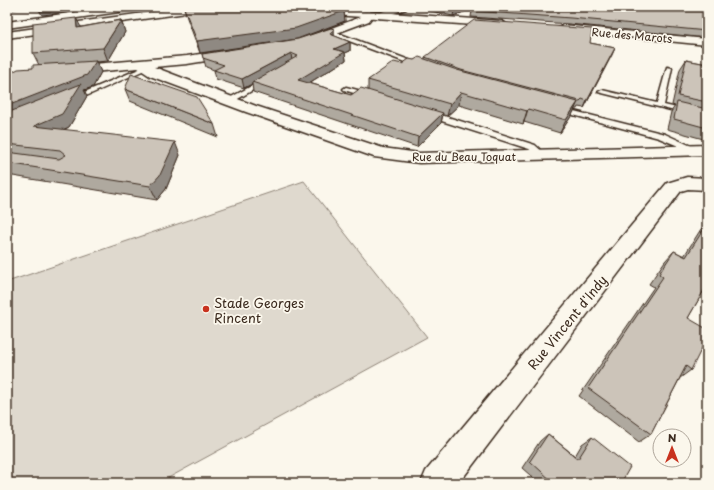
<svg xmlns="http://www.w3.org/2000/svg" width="714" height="490" font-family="'Playpen Sans',sans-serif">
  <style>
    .green { fill: #dfd9ce; stroke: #8d8276 }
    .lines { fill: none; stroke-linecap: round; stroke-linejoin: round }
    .lane-casing { stroke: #3b2a1e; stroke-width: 3 }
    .street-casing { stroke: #3b2a1e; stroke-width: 3 }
    .secondary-casing { stroke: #3b2a1e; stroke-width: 3 }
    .lane { fill: #fbf7ec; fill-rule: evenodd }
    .street { fill: #fbf7ec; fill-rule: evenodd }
    .secondary { fill: #fbf7ec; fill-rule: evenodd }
    .wall { fill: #afa99f; stroke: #3b2a1e }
    .shaded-wall { fill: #8f8982; stroke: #3b2a1e }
    .building { fill: #ccc4b9; stroke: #3b2a1e }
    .poi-dot { fill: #c8321e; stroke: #fbf7ec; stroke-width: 1.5 }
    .labels { text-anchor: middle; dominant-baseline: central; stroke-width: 3.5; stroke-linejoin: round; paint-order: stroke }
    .far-street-label { font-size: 11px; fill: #3b2a1e; stroke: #fbf7ec }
    .poi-label { font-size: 13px; fill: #3b2a1e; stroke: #fbf7ec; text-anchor: start }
    .street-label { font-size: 13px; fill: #3b2a1e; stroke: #fbf7ec }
  </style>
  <rect width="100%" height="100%" fill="#fbf7ec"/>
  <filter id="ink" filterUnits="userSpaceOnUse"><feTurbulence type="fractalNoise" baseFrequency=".025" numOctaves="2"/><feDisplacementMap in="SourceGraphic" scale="8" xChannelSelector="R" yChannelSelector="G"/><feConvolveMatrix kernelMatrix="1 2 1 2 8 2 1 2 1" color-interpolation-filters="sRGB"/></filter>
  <g filter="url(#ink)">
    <path class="green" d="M304 181 427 337 159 483H7V282Z"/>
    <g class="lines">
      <defs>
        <g id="lane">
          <path d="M330 30 422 65 423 66 418 67 328 33Z"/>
          <path d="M144 67 149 68 75 101 68 99Z"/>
          <path d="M667 67 672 68 664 105 707 115V119L598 92 602 90 657 103Z"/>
          <path d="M266 78 269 80 268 81 231 103 224 101Z"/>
          <path d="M346 87 373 94 374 96 370 98 344 90 343 89Z"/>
          <path d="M558 107 665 134 700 150 696 153 693 152 659 138 558 111Z"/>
          <path d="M426 112H432L535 145 546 155 542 158 529 149 426 116Z"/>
        </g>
        <g id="street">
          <path d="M112 7H138L133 10 7 28V22Z"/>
          <path d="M393 7H408L406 9 380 18 375 15Z"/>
          <path d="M369 11 374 14 369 21 310 43H302L300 41 302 39 361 17 365 12Z"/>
          <path d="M233 49 239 53 237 56 187 64 154 67 256 106 383 148 419 153 707 145V155L419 163 374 157 246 112 150 76 138 68 70 74 63 70 70 66 187 56Z"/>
          <path d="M687 177 707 178V190L688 189 681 191 459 483H421L426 471 667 183Z"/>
        </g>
        <g id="secondary">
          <path d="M187 7H213L208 10 7 38V32Z"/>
          <path d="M259 7H306L502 21 507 24 502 27 264 10Z"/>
          <path d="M563 25 707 39V45L559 30 558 28Z"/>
        </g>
      </defs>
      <use href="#lane" class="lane-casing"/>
      <use href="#street" class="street-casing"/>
      <use href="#secondary" class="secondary-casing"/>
      <use href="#lane" class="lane"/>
      <use href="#street" class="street"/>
      <use href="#secondary" class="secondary"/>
    </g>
    <g class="wall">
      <path d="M413 7H477L453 16Z"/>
      <path d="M707 7V38L569 24 471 17 472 11 556 10Z"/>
      <path d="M184 8 344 11 345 21 297 39 200 53 187 18Z"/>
      <path d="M121 20 125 32 108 61 96 62 101 72 93 87 84 90 87 96 69 127 63 130 180 155 166 189 157 200 7 175V75L33 68 39 65 33 53 81 27Z"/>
      <path d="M334 29V36L350 42V51L345 53 346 60 309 83 351 95 368 90V80L402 64 414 60 425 59V57L590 43 615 48 584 108 578 107 577 109H575L572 115 560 133 524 122 523 124 459 105 447 116 443 115 441 123 417 147 253 92 252 84 244 88 216 79 214 70 206 67 202 54 298 39Z"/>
      <path d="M686 60 707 64V140L667 129 671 112 675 106 672 105 680 69Z"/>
      <path d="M125 89 214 124 218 137 130 101Z"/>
      <path d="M707 223V285L688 318 691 370 680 378 651 434 639 442 579 396 654 287 649 284 665 261 674 251 684 256 701 229Z"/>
      <path d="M548 434 575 456 582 444 592 437 621 483H539L522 468 540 441Z"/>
    </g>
    <g class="shaded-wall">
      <path d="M7 7H29L7 10Z"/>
      <path d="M46 7H69L70 12 42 15 38 8Z"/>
      <path d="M461 7H477L453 16 454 10Z"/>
      <path d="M344 11 345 21 297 39 200 53 197 41Z"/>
      <path d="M76 18 82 29 77 28Z"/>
      <path d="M121 20 125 32 108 61 103 48Z"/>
      <path d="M334 29V37L330 34Z"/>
      <path d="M350 42V51L345 53 346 60 299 89 298 80 334 49Z"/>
      <path d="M615 48 612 55 584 108 587 101Z"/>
      <path d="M291 53 292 62 252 82V84L244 88 242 79Z"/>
      <path d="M96 61 101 72 93 87 84 90 87 96 69 127 42 139 7 122V106Z"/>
      <path d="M461 92 459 105 447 116 450 104Z"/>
      <path d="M578 102 572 115 560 133 566 120Z"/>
      <path d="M528 109 524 122 523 124 527 111Z"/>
      <path d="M443 113 441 123 417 147 418 137Z"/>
      <path d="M175 142 180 155 166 189 157 200 150 186Z"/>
    </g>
    <g class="building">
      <path d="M193 7H289L344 11 296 28 197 41 184 8Z"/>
      <path d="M442 7H461L454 10Z"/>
      <path d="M478 7H547L556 10 565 7H707V31L571 18 472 11Z"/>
      <path d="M76 18 77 28 121 20 103 48 33 53V23Z"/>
      <path d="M474 20 592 29 590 43 615 48 587 101 582 99 580 101 461 70 425 57Z"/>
      <path d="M331 28 334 29 330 34 350 42 334 49 345 52 298 80 351 95 361 88 443 113 418 137 252 82 298 56 291 53 242 79 214 70 224 65 203 58 202 54 298 39Z"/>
      <path d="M419 57 457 70 578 102 566 120 528 109 527 111 461 92 450 104 368 80 394 62 402 64 409 59 414 60Z"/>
      <path d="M686 60 707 64V102L678 96Z"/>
      <path d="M96 61 87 75 7 106V75L18 69 33 68V65Z"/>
      <path d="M131 74 197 97 214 124 125 89Z"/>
      <path d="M81 84 62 114 34 126 175 142 160 175 150 186 7 163V152L59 159 66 155 60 150 7 144V113Z"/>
      <path d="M677 102 707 109V128L674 119Z"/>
      <path d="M707 224V285L688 318 707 329V338L691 370 686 366 651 434 588 388 663 277 659 274 674 251 686 257Z"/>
      <path d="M548 434 578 459 592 437 630 467 621 483H554L530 461Z"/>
    </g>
  </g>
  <circle class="poi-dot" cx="206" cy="309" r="4"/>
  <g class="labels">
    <g class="far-street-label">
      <text transform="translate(632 35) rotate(5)">Rue des Marots</text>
      <text x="464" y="156">Rue du Beau Toquat</text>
    </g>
    <g class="poi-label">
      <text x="214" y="302">Stade Georges<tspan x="214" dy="15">Rincent</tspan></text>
    </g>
    <g class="street-label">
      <text transform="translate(567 322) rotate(-51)">Rue Vincent d'Indy</text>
    </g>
  </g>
  <rect width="714" height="490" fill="none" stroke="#fbf7ec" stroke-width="24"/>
  <rect x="12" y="12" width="690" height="466" fill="none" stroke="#3b2a1e" stroke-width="1.5" filter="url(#ink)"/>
  <g transform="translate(672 448)"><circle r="19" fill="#fbf7ec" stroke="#aea59a"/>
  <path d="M0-3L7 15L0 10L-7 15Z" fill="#c8321e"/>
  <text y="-6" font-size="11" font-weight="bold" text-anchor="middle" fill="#3b2a1e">N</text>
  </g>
</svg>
